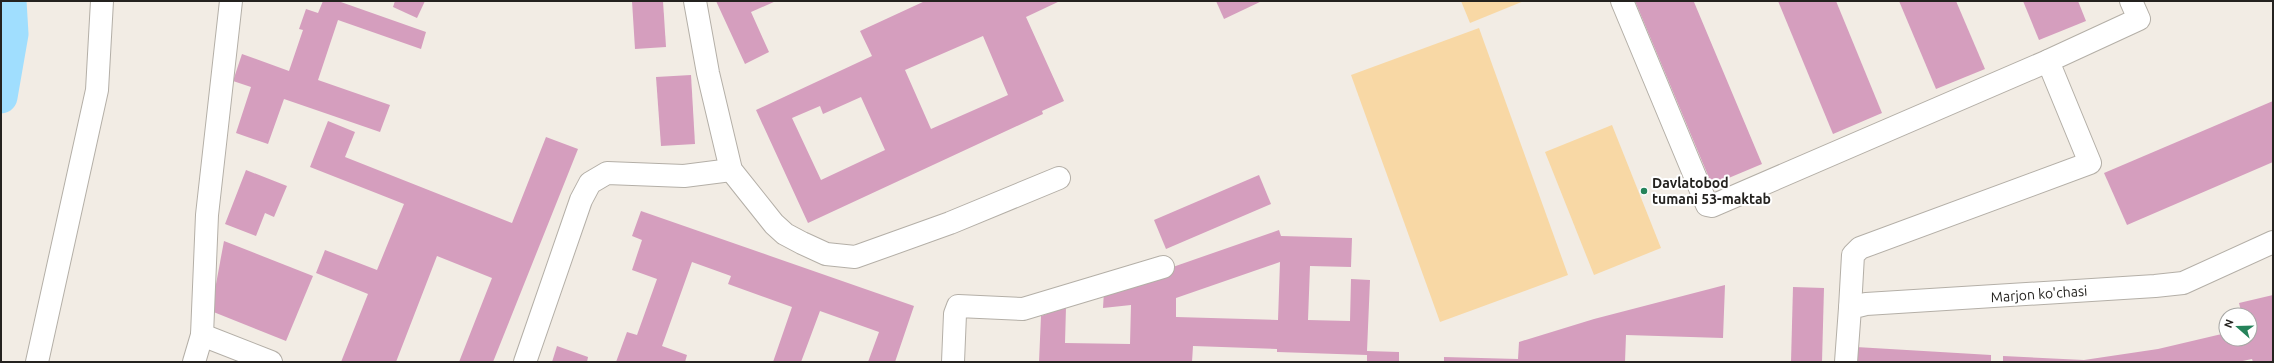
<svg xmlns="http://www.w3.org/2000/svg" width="2274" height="363" font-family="Ubuntu,sans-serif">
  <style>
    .green { fill: #f8d8a5 }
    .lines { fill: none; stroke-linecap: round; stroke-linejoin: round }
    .canal { stroke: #a0defe; stroke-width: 33 }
    .building { fill: #d59ebe; fill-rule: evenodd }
    .minor-casing { stroke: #b4afa7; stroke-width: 24 }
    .minor { stroke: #fff; stroke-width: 22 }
    .poi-dot { fill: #25835a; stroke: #fff; stroke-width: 1.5 }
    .labels { text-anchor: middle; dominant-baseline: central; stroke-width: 4; stroke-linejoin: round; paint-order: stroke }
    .poi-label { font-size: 14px; font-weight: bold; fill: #24221f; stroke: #fff; text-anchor: start }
    .street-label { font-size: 14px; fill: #24221f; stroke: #fff }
  </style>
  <rect width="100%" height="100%" fill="#f2ece4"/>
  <g class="green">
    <path d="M1461 1H1524L1470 23Z"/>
    <path d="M1479 28 1568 275 1440 322 1351 75Z"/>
    <path d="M1612 125 1661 248 1594 275 1545 152Z"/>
  </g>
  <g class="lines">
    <path class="canal" d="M1 97 12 34 10 1"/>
  </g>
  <g class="building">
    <path d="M323 1H338L426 32 421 49 338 20 318 80 390 105 380 132 284 99 268 144 236 133 251 87 233 81 242 54 289 71 303 30 299 29 306 9 318 13Z"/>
    <path d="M395 1H425L417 18 393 7Z"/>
    <path d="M632 1H663L666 47 635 49Z"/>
    <path d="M716 1H776L751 12 769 52 745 64Z"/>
    <path d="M925 1H1060L1026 17 1064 101 1042 111 1043 114 808 223 756 110 872 56 860 31ZM983 36 1008 95 931 129 905 70ZM861 97 885 150 821 180 792 118 820 106 823 114Z"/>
    <path d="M1216 1H1262L1224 19Z"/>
    <path d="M1635 1H1697L1694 2 1762 164 1712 185Z"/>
    <path d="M1778 1H1836L1882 113 1833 134Z"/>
    <path d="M1899 1H1956L1985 69 1936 89Z"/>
    <path d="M2023 1H2078L2086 21 2039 40Z"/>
    <path d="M691 75 695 144 661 146 656 77Z"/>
    <path d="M2273 101V162L2127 225 2104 173Z"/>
    <path d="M328 121 355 132 345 157 512 223 546 137 578 149 493 362H459L492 278 437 256 396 362H341L368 294 316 273 325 250 377 270 404 204 310 167Z"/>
    <path d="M246 170 287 186 274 217 265 213 256 236 225 224Z"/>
    <path d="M1259 175 1271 204 1166 249 1154 220Z"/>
    <path d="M641 211 914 306 895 362H868L879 332 820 311 801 362H773L792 307 728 284 731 276 692 262 662 346 687 355 685 362H616L627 332 637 335 657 279 632 270 642 240 632 236Z"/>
    <path d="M1279 230 1281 236 1352 238 1351 267 1310 266 1308 320 1350 321 1351 279 1370 280 1367 351 1399 352V362H1367V355L1277 352V349L1193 346 1192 362H1039L1041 316 1066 307 1065 343 1130 344 1131 305 1103 308 1104 291ZM1280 262 1278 320 1176 317V298Z"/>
    <path d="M224 241 313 276 286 341 211 311Z"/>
    <path d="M1725 285 1723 338 1626 335 1625 362H1444V357L1518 359 1519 342 1594 319Z"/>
    <path d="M1793 287 1824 288 1822 362H1791Z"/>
    <path d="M2273 295V362H2253L2252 359 2238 362H2003V356L2084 360 2158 349 2226 333V339H2250V315H2242L2239 303Z"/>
    <path d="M557 346 588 357 587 362H552Z"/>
    <path d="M1856 347 1991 355V362H1855Z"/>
  </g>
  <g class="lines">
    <defs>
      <g id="minor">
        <path d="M695 1 708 73 731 170 774 224 785 234 802 243 826 254 855 257 950 223 1059 178"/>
        <path d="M1622 1 1707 205 1712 206 2048 61"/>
        <path d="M1850 308 1853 255 1860 248 2090 163 2048 61 2139 19 2131 1"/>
        <path d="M202 335 271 362"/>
        <path d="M37 362 97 90 102 1"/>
        <path d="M194 362 202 335 207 215 231 1"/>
        <path d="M525 362 581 200 590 183 607 173 684 176 731 170"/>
        <path d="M953 362 955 314 958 306 1023 309 1163 267"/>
        <path d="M1846 362 1850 308 1866 304 2155 286 2183 283 2273 242"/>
      </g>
    </defs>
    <use href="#minor" class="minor-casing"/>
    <use href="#minor" class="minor"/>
  </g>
  <circle class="poi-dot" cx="1644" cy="191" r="4"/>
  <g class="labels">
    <g class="poi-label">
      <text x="1652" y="183">Davlatobod<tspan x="1652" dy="16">tumani 53-maktab</tspan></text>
    </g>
    <g class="street-label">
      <text transform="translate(2039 294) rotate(-4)">Marjon ko'chasi</text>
    </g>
  </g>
  <rect width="2274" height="363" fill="none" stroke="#24221f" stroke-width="4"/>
  <g transform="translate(2238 327) rotate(290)"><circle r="19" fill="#ffffff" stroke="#a7a7a5"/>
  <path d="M0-3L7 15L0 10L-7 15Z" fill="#25835a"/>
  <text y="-6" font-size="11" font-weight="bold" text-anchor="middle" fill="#24221f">N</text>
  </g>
</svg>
